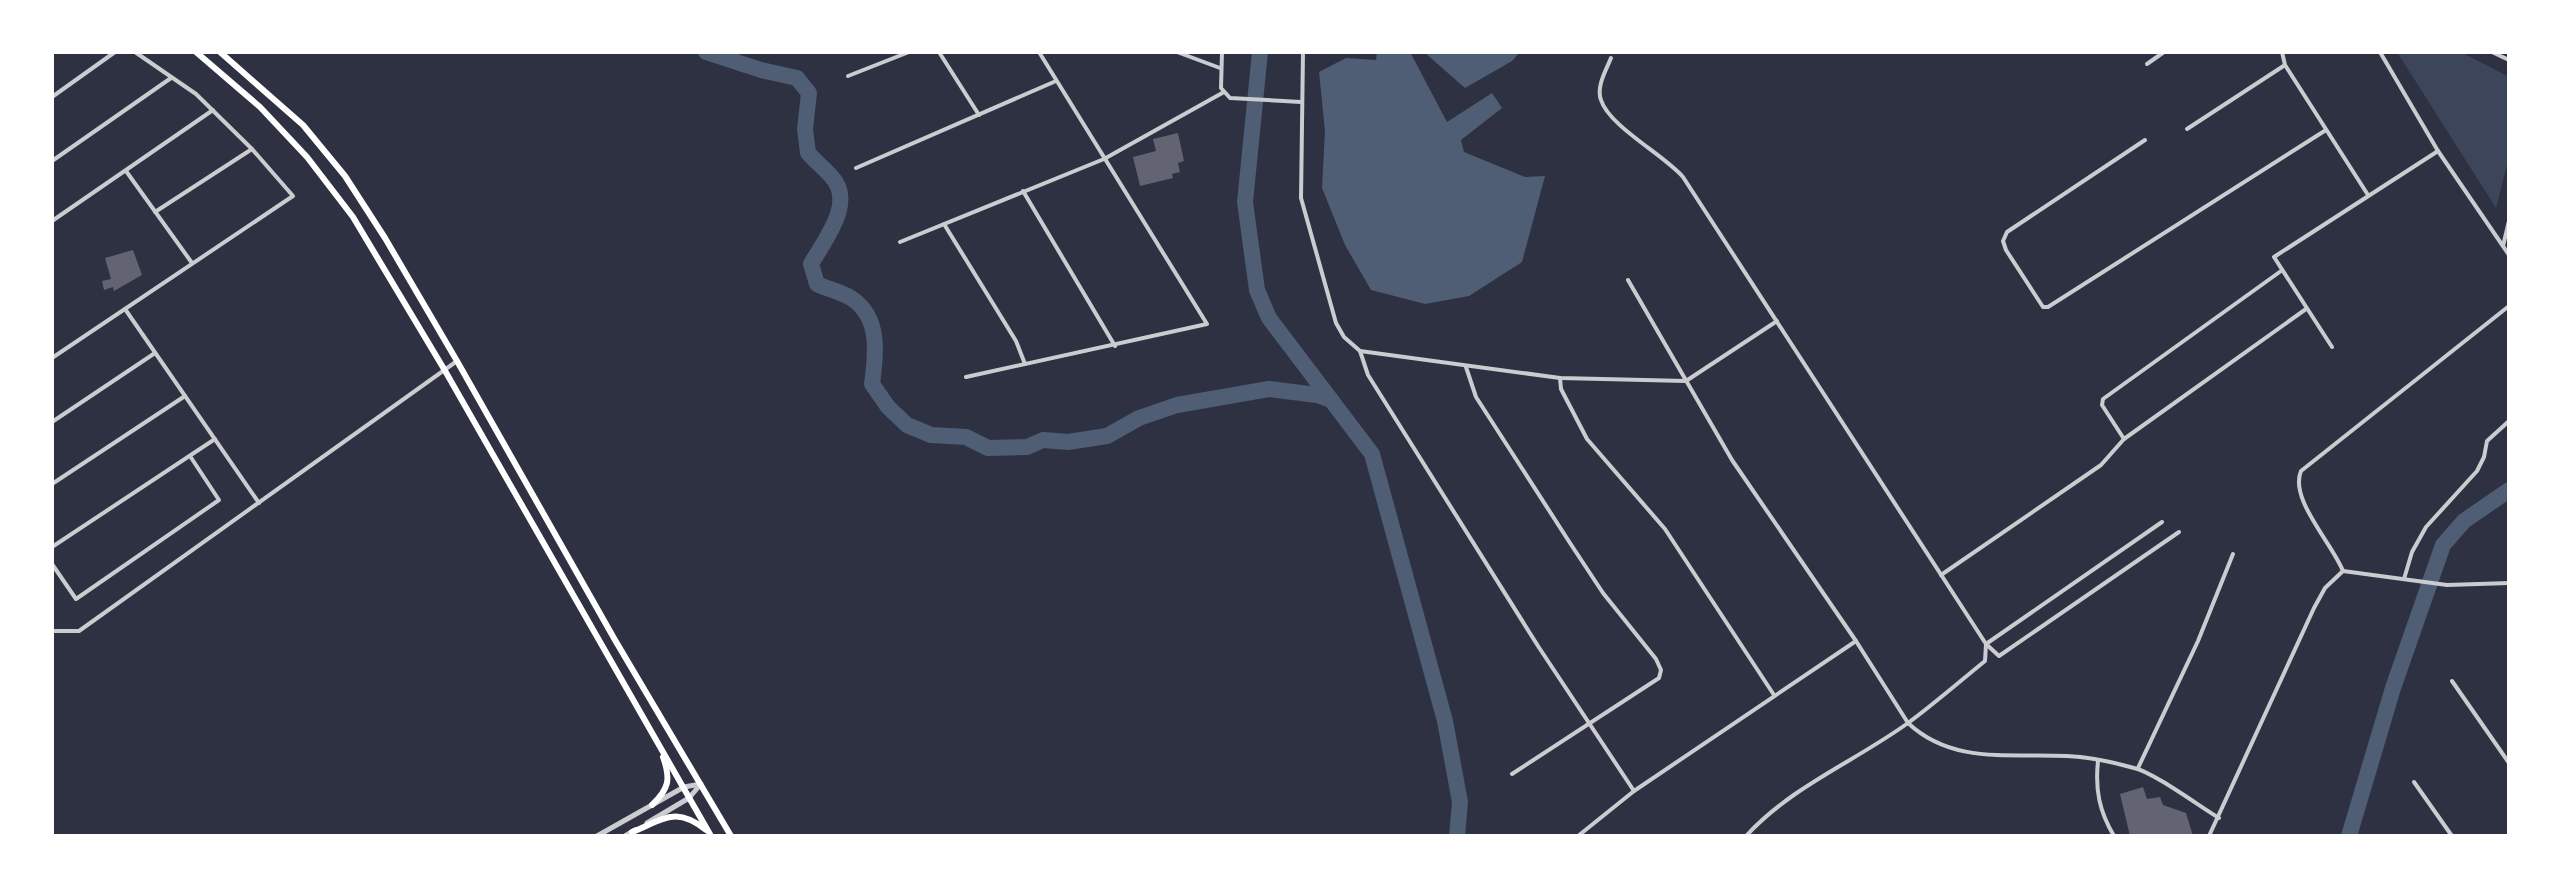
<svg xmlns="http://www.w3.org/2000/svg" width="2561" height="888" font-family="'Exo 2',sans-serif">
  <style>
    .green { fill: #3c4559 }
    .water { fill: #4f5d75 }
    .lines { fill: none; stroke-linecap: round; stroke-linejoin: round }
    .river { stroke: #4f5d75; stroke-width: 16 }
    .building { fill: #626471 }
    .minor { stroke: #caccd0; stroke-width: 4 }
    .tertiary { stroke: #caccd0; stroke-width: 5 }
    .secondary { stroke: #fff; stroke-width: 6 }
  </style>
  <rect width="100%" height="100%" fill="#2d3142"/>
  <path class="green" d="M2397 52H2461L2509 77V157L2496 208Z"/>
  <g class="water">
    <path d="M1377 52H1410L1447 122 1492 93 1502 108 1461 140 1464 152 1525 177 1545 176 1522 262 1469 296 1425 304 1371 290 1345 245 1322 188 1325 131 1319 72 1346 58 1376 60Z"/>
    <path d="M1424 52H1520L1512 61 1465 88Z"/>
  </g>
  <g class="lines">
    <g class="river">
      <path d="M706 52 761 70 797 78 809 93 805 129 808 153C815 161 824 168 831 176 856 202 825 239 811 264L817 284C827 289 842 292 851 298 881 317 876 355 872 384L888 407 907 425 931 435 966 437 988 448 1027 447 1043 440 1068 442 1107 436 1139 418 1177 405 1269 389 1317 395 1331 400"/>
      <path d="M1260 52 1245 202 1257 290 1269 318 1372 454 1445 721 1460 802 1457 836"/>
      <path d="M2349 836 2393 688 2443 545 2464 521 2509 490"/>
    </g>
  </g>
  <g class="building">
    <path d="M1178 133 1184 161 1178 163 1180 172 1172 174 1173 178 1140 186 1133 157 1156 151 1153 139Z"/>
    <path d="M133 250 142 275 114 291 113 287 104 290 102 281 111 279 105 258Z"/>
    <path d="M2143 787 2147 799 2160 797 2163 805 2186 813 2193 836H2130L2120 794Z"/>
  </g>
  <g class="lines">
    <g class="minor">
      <path d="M939 52 979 115"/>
      <path d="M1177 52 1220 68"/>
      <path d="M1222 52 1221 88 1230 98 1301 102"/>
      <path d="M1303 52 1301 198 1336 323 1344 337 1360 351 1560 378 1686 381 1777 321"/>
      <path d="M2282 52 2285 65 2368 195"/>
      <path d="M2380 52 2438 151 2509 255"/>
      <path d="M2492 52 2509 60"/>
      <path d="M1611 58C1606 70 1596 87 1601 100 1609 126 1664 155 1683 177L1986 644 1999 656 2179 532"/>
      <path d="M2147 64 2164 52"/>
      <path d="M848 76 909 52"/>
      <path d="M52 97 115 52"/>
      <path d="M2187 129 2285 65"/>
      <path d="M2145 140 2007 232 2003 241 2006 250 2043 307H2048L2326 130"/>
      <path d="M52 161 171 78"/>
      <path d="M856 168 1056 81"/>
      <path d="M126 171 192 263"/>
      <path d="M1023 191 1115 346"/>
      <path d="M155 212 252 149"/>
      <path d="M52 221 213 110"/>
      <path d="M944 224 1016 341 1025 364"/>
      <path d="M900 242 1104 159 1224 92"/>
      <path d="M2503 246 2509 221"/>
      <path d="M1628 280 1732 460 1856 641 1908 723C1953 765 2010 753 2067 756 2089 757 2113 762 2134 768 2153 772 2199 806 2219 818"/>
      <path d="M125 309 259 503"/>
      <path d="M2332 347 2274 257 2438 151"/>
      <path d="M1360 351 1368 375 1538 646 1634 791"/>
      <path d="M52 358 293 196 252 149 196 94 135 52"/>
      <path d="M1466 367 1476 397 1570 543 1603 593 1656 659 1661 670 1659 678 1512 774"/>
      <path d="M966 377 1207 324 1039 52"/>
      <path d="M1560 378 1561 389 1587 439 1665 529 1774 695"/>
      <path d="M52 422 155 353"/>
      <path d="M2124 439 2102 405 2103 399 2281 271"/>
      <path d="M52 484 185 396"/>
      <path d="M52 547 215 439"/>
      <path d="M52 564 76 599 219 500 190 456"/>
      <path d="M2343 571C2332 543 2289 499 2301 471L2509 306"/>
      <path d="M1941 575 2101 465 2124 439 2306 309"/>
      <path d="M2404 579 2412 552 2426 527 2477 471 2484 457 2487 441 2509 421"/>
      <path d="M52 631H79L457 361"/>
      <path d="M1986 644 2162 522"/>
      <path d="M2452 681 2509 763"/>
      <path d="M2098 761C2095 789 2099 811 2114 836"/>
      <path d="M2138 768 2198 641 2233 554"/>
      <path d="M2414 782 2452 836"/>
      <path d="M1578 836 1634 791 1856 641"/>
      <path d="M1746 836C1792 786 1854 762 1908 723 1934 704 1959 682 1985 661L1986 644"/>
      <path d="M2209 836 2314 608 2325 588 2343 571 2447 585 2509 583"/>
    </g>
    <g class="tertiary">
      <path d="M647 823 689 798 700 785"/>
      <path d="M597 836 684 787 701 784"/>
      <path d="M625 836 635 830"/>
    </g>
    <g class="secondary">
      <path d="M196 52 260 107 307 157 353 217 444 369 711 836"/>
      <path d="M220 52 303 125 345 176 385 238 457 361 615 640 731 836"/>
      <path d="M652 805C669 789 671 779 663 757"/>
      <path d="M632 832C664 819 676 806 706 830"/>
    </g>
  </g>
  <rect width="2561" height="888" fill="none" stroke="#ffffff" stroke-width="108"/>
</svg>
